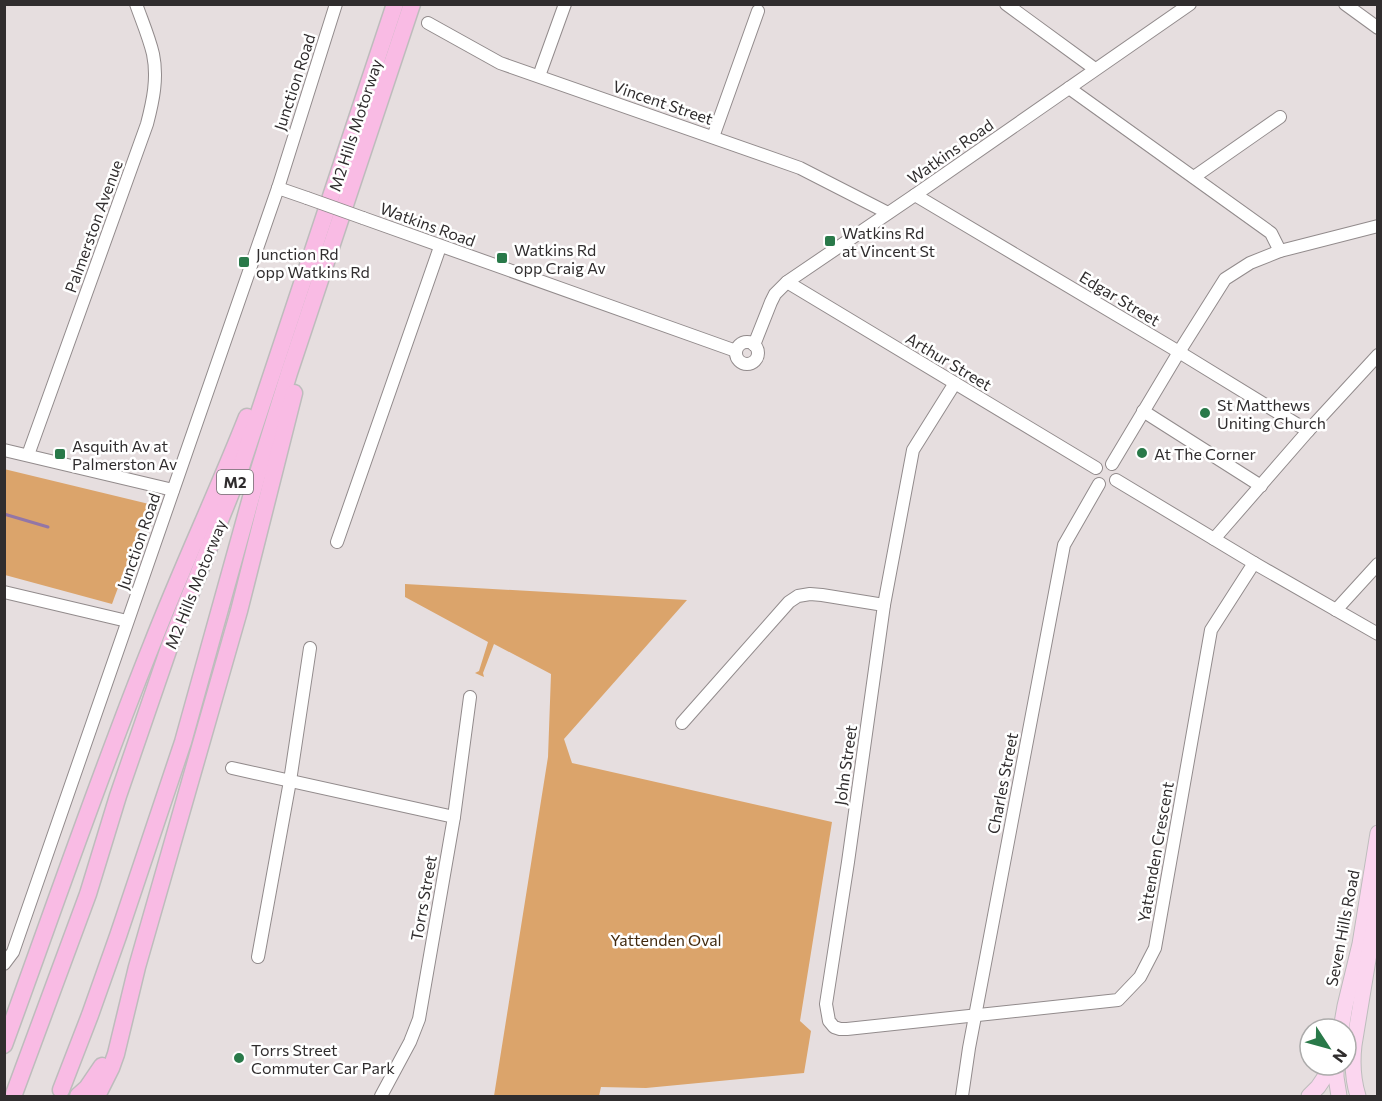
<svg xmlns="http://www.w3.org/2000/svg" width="1382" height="1101" font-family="Commissioner,sans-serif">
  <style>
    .green { fill: #dba46b }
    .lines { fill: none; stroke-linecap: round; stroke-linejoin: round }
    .stream { stroke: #9376a6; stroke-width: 3 }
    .minor-casing { stroke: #928b8c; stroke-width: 14 }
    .major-casing { stroke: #bdbcbc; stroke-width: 17 }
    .highway-casing { stroke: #bdbcbc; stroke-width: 19 }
    .minor { stroke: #fff; stroke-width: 12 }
    .major { stroke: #fbd6ef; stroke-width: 15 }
    .highway { stroke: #f9bbe4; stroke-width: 16 }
    .minor-bridge-casing { stroke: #928b8c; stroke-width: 14; stroke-linecap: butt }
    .minor-bridge { stroke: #fff; stroke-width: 12 }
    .poi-dot { fill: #297949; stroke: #fff; stroke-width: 2 }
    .labels { text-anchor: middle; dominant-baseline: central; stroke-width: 5; stroke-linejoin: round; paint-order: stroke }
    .shield { fill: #fff; stroke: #6e6c6d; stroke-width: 1.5 }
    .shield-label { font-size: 15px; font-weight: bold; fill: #302d2e }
    .street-label { font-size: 16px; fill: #302d2e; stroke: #fff }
    .poi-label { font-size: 16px; fill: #302d2e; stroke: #fff; text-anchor: start }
    .park-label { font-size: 16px; fill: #422a0f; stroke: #fff }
  </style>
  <rect width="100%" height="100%" fill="#e6dedf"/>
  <g class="green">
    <path d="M4 469 149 504 112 604 5 575Z"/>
    <path d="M405 584 687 600 564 739 572 763 832 822 800 1021 811 1031 804 1073 646 1088 601 1087 599 1096H494L548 757 551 674 494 644 483 673 484 677 475 673 479 671 488 642 405 597Z"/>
  </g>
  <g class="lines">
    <path class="stream" d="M4 514 48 527"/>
    <defs>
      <g id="minor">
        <path d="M1006 4 1095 69"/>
        <path d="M1345 4 1378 28"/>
        <path d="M428 23 500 63 800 168 888 213"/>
        <path d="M539 76 565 4"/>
        <path d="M1069 88 1271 233 1280 251"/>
        <path d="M713 137 758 11"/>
        <path d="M1194 177 1280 117"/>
        <path d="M278 188 307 198"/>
        <path d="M915 195 1179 352 1308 431"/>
        <path d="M363 218 736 351"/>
        <path d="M787 282 1096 468"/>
        <circle cx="747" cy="353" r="11"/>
        <path d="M754 345 771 302 775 294 787 282 915 195 1190 4"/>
        <path d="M955 383 913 450 884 605 848 862 826 1004 829 1021 834 1027 840 1029H847L1118 1000 1140 977 1155 948 1211 630 1254 563"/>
        <path d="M1143 411 1261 486"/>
        <path d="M4 450 173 490"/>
        <path d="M28 455 147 124C153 101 158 78 153 54 149 37 142 21 136 4"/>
        <path d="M1112 464 1179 352 1225 279 1250 263 1280 251 1378 226"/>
        <path d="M1116 480 1254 563 1378 634"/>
        <path d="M1214 539 1308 431 1378 355"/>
        <path d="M337 542 440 247"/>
        <path d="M4 592 127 621"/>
        <path d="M1336 610 1378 564"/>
        <path d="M682 723 789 602 798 596 810 594 822 595 884 605"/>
        <path d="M232 768 454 817"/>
        <path d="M258 957 290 781 310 648"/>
        <path d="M4 964 13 952 278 188 336 4"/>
        <path d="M381 1096 410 1042 419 1019 454 817 470 697"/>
        <path d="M962 1096 969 1048 1064 545 1099 484"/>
      </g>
      <g id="major">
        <path d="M1341 1029 1345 1006 1360 944 1378 833"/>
        <path d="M1336 1065V1077L1339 1096"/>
        <path d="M1309 1096 1318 1087 1333 1065"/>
        <path d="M1358 1096C1353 1080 1352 1063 1354 1045L1378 899"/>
      </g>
      <g id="highway">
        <path d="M4 1045C53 911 99 776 152 644 182 567 217 493 247 417"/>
        <path d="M61 1090 90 1015 118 936 183 742 257 476 289 373 412 4"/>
        <path d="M14 1094 88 894 118 796 171 642 239 473 395 4"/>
        <path d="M78 1096 87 1088 102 1066"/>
        <path d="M97 1096 111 1068 116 1054 137 967 239 611 294 393"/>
      </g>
    </defs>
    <use href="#minor" class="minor-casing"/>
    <use href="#major" class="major-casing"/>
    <use href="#highway" class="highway-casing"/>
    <use href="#minor" class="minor"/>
    <use href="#major" class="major"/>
    <use href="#highway" class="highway"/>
    <defs>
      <path id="minor-bridge" d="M307 198 363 218"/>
    </defs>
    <use href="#minor-bridge" class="minor-bridge-casing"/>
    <use href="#minor-bridge" class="minor-bridge"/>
  </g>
  <g class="poi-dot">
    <rect x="824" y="235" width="12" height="12" rx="3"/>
    <rect x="496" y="252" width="12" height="12" rx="3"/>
    <rect x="238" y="256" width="12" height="12" rx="3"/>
    <circle cx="1205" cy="413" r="6"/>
    <circle cx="1142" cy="453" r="6"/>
    <rect x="54" y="448" width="12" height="12" rx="3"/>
    <circle cx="239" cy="1058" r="6"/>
  </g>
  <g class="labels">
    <rect class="shield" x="217" y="470" width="36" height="24" rx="4.5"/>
    <g class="shield-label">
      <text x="235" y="482">M2</text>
    </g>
    <g class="street-label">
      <text transform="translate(294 82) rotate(-72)">Junction Road</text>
      <text transform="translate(663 102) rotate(19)">Vincent Street</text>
      <text transform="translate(355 125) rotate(-72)">M2 Hills Motorway</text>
      <text transform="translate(950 151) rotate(-35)">Watkins Road</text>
      <text transform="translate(428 224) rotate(20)">Watkins Road</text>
      <text transform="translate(93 226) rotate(-70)">Palmerston Avenue</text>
      <text transform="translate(1120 298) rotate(31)">Edgar Street</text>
      <text transform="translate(949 361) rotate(31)">Arthur Street</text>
      <text transform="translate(138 541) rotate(-71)">Junction Road</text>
      <text transform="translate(195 584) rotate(-68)">M2 Hills Motorway</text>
      <text transform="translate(845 765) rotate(-82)">John Street</text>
      <text transform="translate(1002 783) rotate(-79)">Charles Street</text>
      <text transform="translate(1155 852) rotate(-80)">Yattenden Crescent</text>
      <text transform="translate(423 898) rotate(-80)">Torrs Street</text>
      <text transform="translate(1342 928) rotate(-79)">Seven Hills Road</text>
    </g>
    <g class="poi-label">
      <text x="842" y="232">Watkins Rd<tspan x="842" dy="18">at Vincent St</tspan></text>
      <text x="514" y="249">Watkins Rd<tspan x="514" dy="18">opp Craig Av</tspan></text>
      <text x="256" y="253">Junction Rd<tspan x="256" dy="18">opp Watkins Rd</tspan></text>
      <text x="1217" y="404">St Matthews<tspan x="1217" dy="18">Uniting Church</tspan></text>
      <text x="72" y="445">Asquith Av at<tspan x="72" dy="18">Palmerston Av</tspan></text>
      <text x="1154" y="453">At The Corner</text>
      <text x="251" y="1049">Torrs Street<tspan x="251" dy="18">Commuter Car Park</tspan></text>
    </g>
    <g class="park-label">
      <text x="666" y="939">Yattenden Oval</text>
    </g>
  </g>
  <rect width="1382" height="1101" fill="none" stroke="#302d2e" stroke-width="12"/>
  <g transform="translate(1328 1047) rotate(126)"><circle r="28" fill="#ffffff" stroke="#acabab" stroke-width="1.5"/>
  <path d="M0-4.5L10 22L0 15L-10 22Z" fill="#297949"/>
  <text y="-9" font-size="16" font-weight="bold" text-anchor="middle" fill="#302d2e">N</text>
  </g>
</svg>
